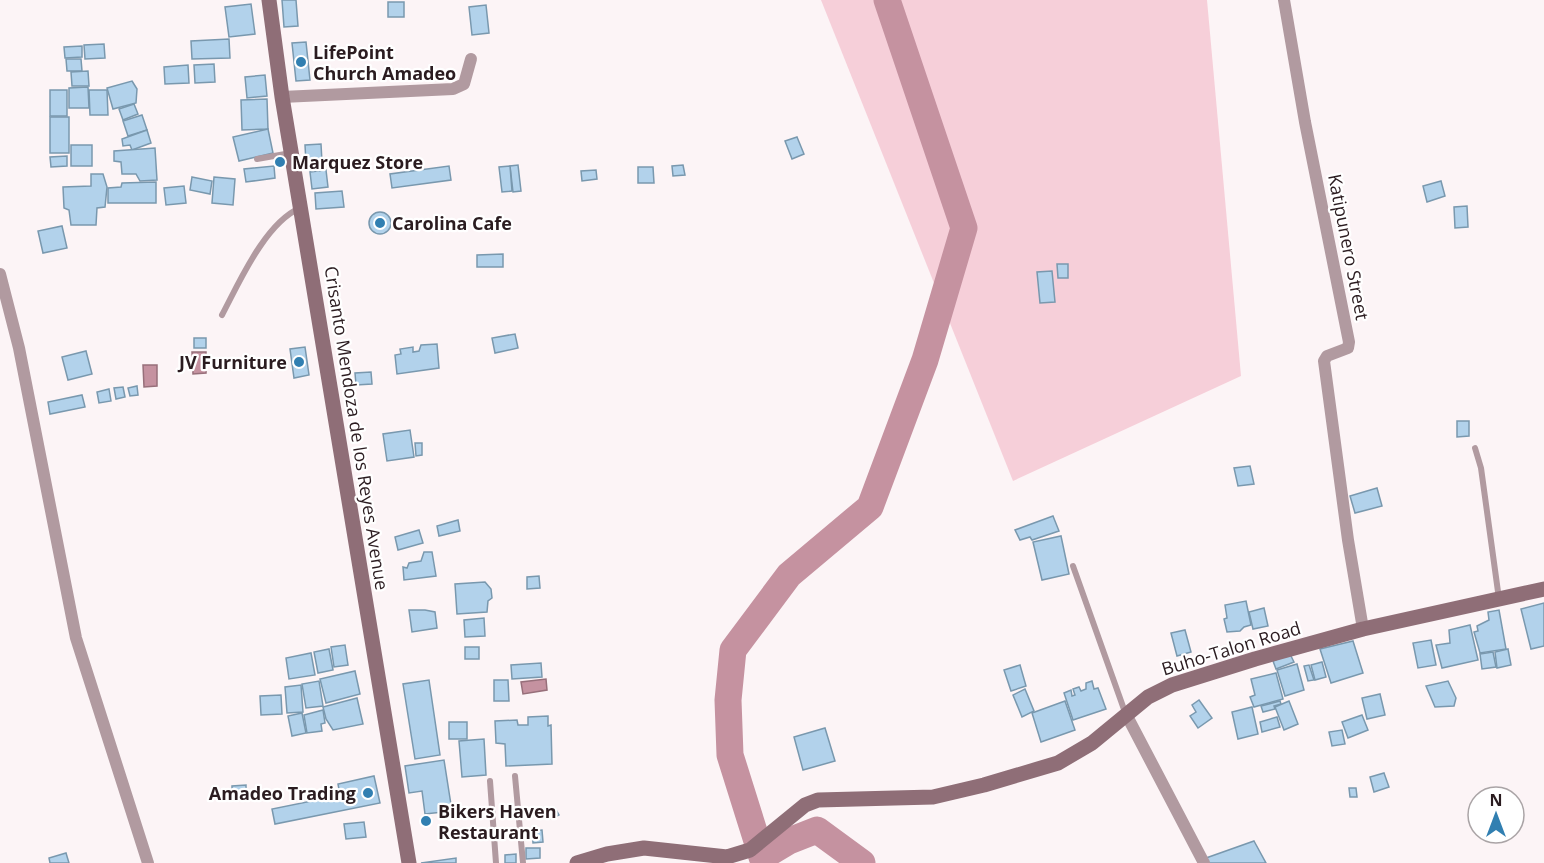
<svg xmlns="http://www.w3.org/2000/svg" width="1544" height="863" font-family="'Open Sans',sans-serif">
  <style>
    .green { fill: #f6cfd9 }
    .water { fill: #c592a0; stroke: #976f7a; stroke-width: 1.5 }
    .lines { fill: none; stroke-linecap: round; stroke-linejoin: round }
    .river { stroke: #c592a0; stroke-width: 27 }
    .building { fill: #b2d2eb; stroke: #7998ae; stroke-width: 1.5 }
    .lane { stroke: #b19aa0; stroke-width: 6 }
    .street { stroke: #b19aa0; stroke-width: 12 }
    .secondary { stroke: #8f6e77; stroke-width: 15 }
    .poi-dot { fill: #317fb1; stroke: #fff; stroke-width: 2 }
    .labels { text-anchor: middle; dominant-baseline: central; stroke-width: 4.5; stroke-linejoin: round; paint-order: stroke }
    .poi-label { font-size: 18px; font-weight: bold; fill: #2b1c20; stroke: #fff; text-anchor: start }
    .street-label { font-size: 18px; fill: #2b1c20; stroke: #fff }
  </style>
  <rect width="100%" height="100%" fill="#fcf4f6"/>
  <path class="green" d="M821 0H1207L1241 376 1013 481Z"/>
  <g class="water">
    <path d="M192 352H206V373L193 374Z"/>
    <path d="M143 365H157V386L144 387Z"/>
    <path d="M546 679 547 690 523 694 521 682Z"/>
  </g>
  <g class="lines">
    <path class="river" d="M862 863 817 830 789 841 762 857 730 755 728 700 733 650 789 575 870 507 925 360 964 228 887 0"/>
  </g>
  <g class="building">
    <path d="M282 0H296L298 26 284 27Z"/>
    <rect x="388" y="2" width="16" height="15"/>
    <path d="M251 4 255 34 229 37 225 7Z"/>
    <path d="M486 5 489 33 472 35 469 7Z"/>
    <path d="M229 39 230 58 192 59 191 41Z"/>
    <path d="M306 42 310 80 296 81 292 43Z"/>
    <path d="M104 44 105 58 85 59 84 45Z"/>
    <path d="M82 46V57L65 58 64 47Z"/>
    <path d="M66 59H81L82 71H67Z"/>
    <path d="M214 64 215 82 195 83 194 65Z"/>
    <path d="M188 65 189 83 165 84 164 67Z"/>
    <path d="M88 71 89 86H72L71 72Z"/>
    <path d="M265 75 267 96 247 98 245 77Z"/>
    <path d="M132 81 137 89 136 103 113 109 107 88Z"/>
    <path d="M88 87 89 108H69V88Z"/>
    <rect x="50" y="90" width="17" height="26"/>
    <path d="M89 90H107L108 115H90Z"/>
    <path d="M267 99 268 129 242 130 241 100Z"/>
    <path d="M134 104 138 114 123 120 119 109Z"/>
    <path d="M142 115 147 130 128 136 123 121Z"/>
    <rect x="50" y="117" width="19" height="36"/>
    <path d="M268 129 273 153 239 161 233 137Z"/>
    <path d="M147 130 151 143 132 150 130 145 123 146 122 139Z"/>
    <path d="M797 137 804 154 792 159 785 141Z"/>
    <path d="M321 144 322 162 306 163 305 145Z"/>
    <rect x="71" y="145" width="21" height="21"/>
    <path d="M155 148 157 180 140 181 136 174H122L121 162 114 161V151Z"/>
    <path d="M67 156V166L51 167 50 157Z"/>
    <path d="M518 165 521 191 513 192 510 166Z"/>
    <path d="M683 165 685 175 673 176 672 166Z"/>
    <path d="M274 166 275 178 246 182 244 169Z"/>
    <path d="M449 166 451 180 392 188 390 174Z"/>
    <path d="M510 166 512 191 502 192 499 167Z"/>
    <path d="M638 167H653L654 183H638Z"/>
    <path d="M326 170 328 187 312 189 310 172Z"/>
    <path d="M596 170 597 179 582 181 581 171Z"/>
    <path d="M91 174H103L107 187 105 207 97 208 96 225H71L69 210 64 208 63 187 91 186Z"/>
    <path d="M192 177 212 181 210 194 190 190Z"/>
    <path d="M214 177 235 179 233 205 212 203Z"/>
    <path d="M1441 181 1445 196 1427 202 1423 186Z"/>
    <path d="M156 182V203H108V188L121 187 122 183Z"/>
    <path d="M184 186 186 203 166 205 164 188Z"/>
    <path d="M342 191 344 207 316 209 315 193Z"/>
    <path d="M1467 206 1468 227 1455 228 1454 207Z"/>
    <circle cx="380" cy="223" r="11"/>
    <path d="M62 226 67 248 43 253 38 231Z"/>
    <path d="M503 254V267H477V255Z"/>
    <path d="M1057 264H1068V278H1058Z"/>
    <path d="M1052 271 1055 302 1040 303 1037 272Z"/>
    <path d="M515 334 518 348 495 353 492 338Z"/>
    <rect x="194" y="338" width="12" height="10"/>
    <path d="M437 344 439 368 397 374 395 355 401 354 400 349 413 347V352L419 351 421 345Z"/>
    <path d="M305 347 309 375 294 378 290 349Z"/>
    <path d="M86 351 92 374 68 380 62 357Z"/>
    <path d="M371 372 372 384 356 385 355 373Z"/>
    <path d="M137 386 138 395 130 396 128 388Z"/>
    <path d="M123 387 125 397 116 399 114 388Z"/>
    <path d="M109 389 111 401 99 403 97 392Z"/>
    <path d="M82 395 85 407 50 414 48 402Z"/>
    <path d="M1457 421H1469V436L1457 437Z"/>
    <path d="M410 430 414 457 387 461 383 434Z"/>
    <path d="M415 443H422V455L416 456Z"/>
    <path d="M1250 466 1254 484 1238 486 1234 468Z"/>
    <path d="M1377 488 1382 506 1355 513 1350 496Z"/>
    <path d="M1053 516 1059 531 1032 540 1030 537 1020 540 1015 530Z"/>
    <path d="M458 520 460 531 439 536 437 526Z"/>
    <path d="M419 530 423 543 398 550 395 537Z"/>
    <path d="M1061 536 1069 574 1042 580 1033 542Z"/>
    <path d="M424 552H432L436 576 404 580 403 567 407 568 409 563 421 561Z"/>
    <path d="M539 576 540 588 527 589V577Z"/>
    <path d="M485 582 491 589 492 598 488 601 487 612 457 614 455 584Z"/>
    <path d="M1246 601 1251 625 1244 627 1240 631 1227 632 1224 619 1227 618 1225 605Z"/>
    <path d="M1544 603V646L1531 649 1521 609Z"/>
    <path d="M1264 608 1268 626 1253 629 1249 612Z"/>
    <path d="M409 610H425L435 612 437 628 412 632Z"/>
    <path d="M1499 610 1506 649 1480 653 1474 632 1478 631 1477 626 1489 620 1488 612Z"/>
    <path d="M484 618 485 636 465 637 464 620Z"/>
    <path d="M1470 625 1478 660 1442 668 1436 645 1450 643 1449 630Z"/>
    <path d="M1185 630 1191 652 1177 656 1171 633Z"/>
    <path d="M1431 640 1436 665 1418 668 1413 643Z"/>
    <path d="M1353 641 1363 673 1331 683 1320 649Z"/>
    <path d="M345 645 348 665 334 667 331 647Z"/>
    <rect x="465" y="647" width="14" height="12"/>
    <path d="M329 649 333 670 318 673 314 652Z"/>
    <path d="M1508 649 1511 665 1497 668 1495 652Z"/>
    <path d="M1493 652 1496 667 1482 669 1480 654Z"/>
    <path d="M311 653 315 675 289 679 286 658Z"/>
    <path d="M1290 654 1294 662 1276 669 1273 661Z"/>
    <path d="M1322 662 1326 677 1315 680 1311 665Z"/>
    <path d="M541 663 542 677 512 679 511 665Z"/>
    <path d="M1297 664 1304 690 1285 696 1277 670Z"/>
    <path d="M1020 665 1026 686 1011 691 1004 670Z"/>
    <path d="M1309 665 1314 680 1308 681 1304 666Z"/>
    <path d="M355 671 360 694 326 703 320 679Z"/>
    <path d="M1276 673 1283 699 1254 707 1250 697 1255 695 1251 679Z"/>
    <path d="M429 680 440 755 415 759 403 684Z"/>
    <path d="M494 680H508L509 701H494Z"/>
    <path d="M319 681 323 706 306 708 302 684Z"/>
    <path d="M1092 681 1094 689 1098 688 1106 709 1073 720 1064 693 1071 690 1072 696 1075 695 1073 689 1079 687 1081 691 1086 689V683Z"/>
    <path d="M1448 681 1456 698 1454 706 1435 707 1426 686Z"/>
    <path d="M301 685 303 712 287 713 285 687Z"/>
    <path d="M1025 689 1034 711 1022 717 1013 695Z"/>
    <path d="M1380 694 1385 715 1367 719 1362 698Z"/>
    <path d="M281 695 282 714 261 715 260 696Z"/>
    <path d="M357 698 363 724 333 730 326 719 323 707Z"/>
    <path d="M1199 700 1212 718 1198 728 1190 716 1196 712 1192 705Z"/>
    <path d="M1065 701 1075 730 1041 742 1032 713Z"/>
    <path d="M1280 701 1281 704 1274 706 1275 709 1263 712 1261 706Z"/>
    <path d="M1289 701 1298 724 1284 730 1275 707Z"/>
    <path d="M1252 707 1258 734 1238 739 1232 712Z"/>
    <path d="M323 710 325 723 321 724 322 731 307 733 304 715Z"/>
    <path d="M302 713 306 733 292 736 288 716Z"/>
    <path d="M1362 715 1368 730 1348 738 1342 722Z"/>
    <path d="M548 716V726L551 725 552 764 506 766 505 744 496 743 495 721 517 720 518 725H528V717Z"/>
    <path d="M1277 717 1280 727 1262 732 1260 722Z"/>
    <rect x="449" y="722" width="18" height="17"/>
    <path d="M825 728 835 761 803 770 794 737Z"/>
    <path d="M1342 730 1345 744 1332 746 1329 732Z"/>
    <path d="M484 739 486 775 462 777 459 741Z"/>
    <path d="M444 760 452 811 425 814 422 791 409 793 405 766Z"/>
    <path d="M1384 773 1389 787 1374 792 1370 777Z"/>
    <path d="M374 776 380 803 275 824 272 809 312 801 310 796 339 790 338 784Z"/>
    <path d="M246 785V795L232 796V786Z"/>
    <path d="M1349 788H1356L1357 797H1350Z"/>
    <path d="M555 808 559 815 551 819 547 813Z"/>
    <path d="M364 822 366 837 346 839 344 824Z"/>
    <path d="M542 830 543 842 533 843 532 831Z"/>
    <path d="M1254 841 1266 863H1208L1206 858Z"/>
    <path d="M526 848H540V858L526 859Z"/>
    <path d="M66 853 69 863H50L49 858Z"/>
    <path d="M516 854V863H505V855Z"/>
    <path d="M456 858V863H421Z"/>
  </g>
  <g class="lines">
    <g class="lane">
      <path d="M257 159 291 153"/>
      <path d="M222 315C239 283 265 223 300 208"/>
      <path d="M1475 448 1481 468 1499 599"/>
      <path d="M1073 566 1126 715"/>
      <path d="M515 776 523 863"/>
      <path d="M490 781 496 863"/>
    </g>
    <g class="street">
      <path d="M1284 0 1305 122 1349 342 1348 348 1327 356 1324 361 1348 540 1363 629"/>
      <path d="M282 97 453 89 464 84 471 59"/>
      <path d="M0 274 19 348 76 638 148 863"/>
      <path d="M1127 716 1204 863"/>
    </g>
    <g class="secondary">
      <path d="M269 0 282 97 409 863"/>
      <path d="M577 863 607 854 644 848 727 857 750 850 805 805 818 800 933 797 984 785 1058 763 1092 743 1148 697 1172 685 1255 659 1363 629 1544 589"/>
    </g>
  </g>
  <g class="poi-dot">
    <circle cx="301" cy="62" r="6"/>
    <circle cx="280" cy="162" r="6"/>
    <circle cx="380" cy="223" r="6"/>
    <circle cx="299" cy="362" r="6"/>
    <circle cx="368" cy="793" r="6"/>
    <circle cx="426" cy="821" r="6"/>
  </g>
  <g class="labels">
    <g class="poi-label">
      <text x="313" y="52">LifePoint<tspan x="313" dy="21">Church Amadeo</tspan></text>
      <text x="292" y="162">Marquez Store</text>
      <text x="392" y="223">Carolina Cafe</text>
      <text x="287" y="362" text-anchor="end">JV Furniture</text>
      <text x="356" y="793" text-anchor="end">Amadeo Trading</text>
      <text x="438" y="811">Bikers Haven<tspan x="438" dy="21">Restaurant</tspan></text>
    </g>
    <g class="street-label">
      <text transform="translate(1349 247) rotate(79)">Katipunero Street</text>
      <text transform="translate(357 428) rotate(81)">Crisanto Mendoza de los Reyes Avenue</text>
      <text transform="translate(1231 648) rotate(-17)">Buho-Talon Road</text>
    </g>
  </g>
  <g transform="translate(1496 815)"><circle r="28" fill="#ffffff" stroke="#aaa4a6" stroke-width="1.5"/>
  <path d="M0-4.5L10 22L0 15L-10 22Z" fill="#317fb1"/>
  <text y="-9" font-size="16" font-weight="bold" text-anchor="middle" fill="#2b1c20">N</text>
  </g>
</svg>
